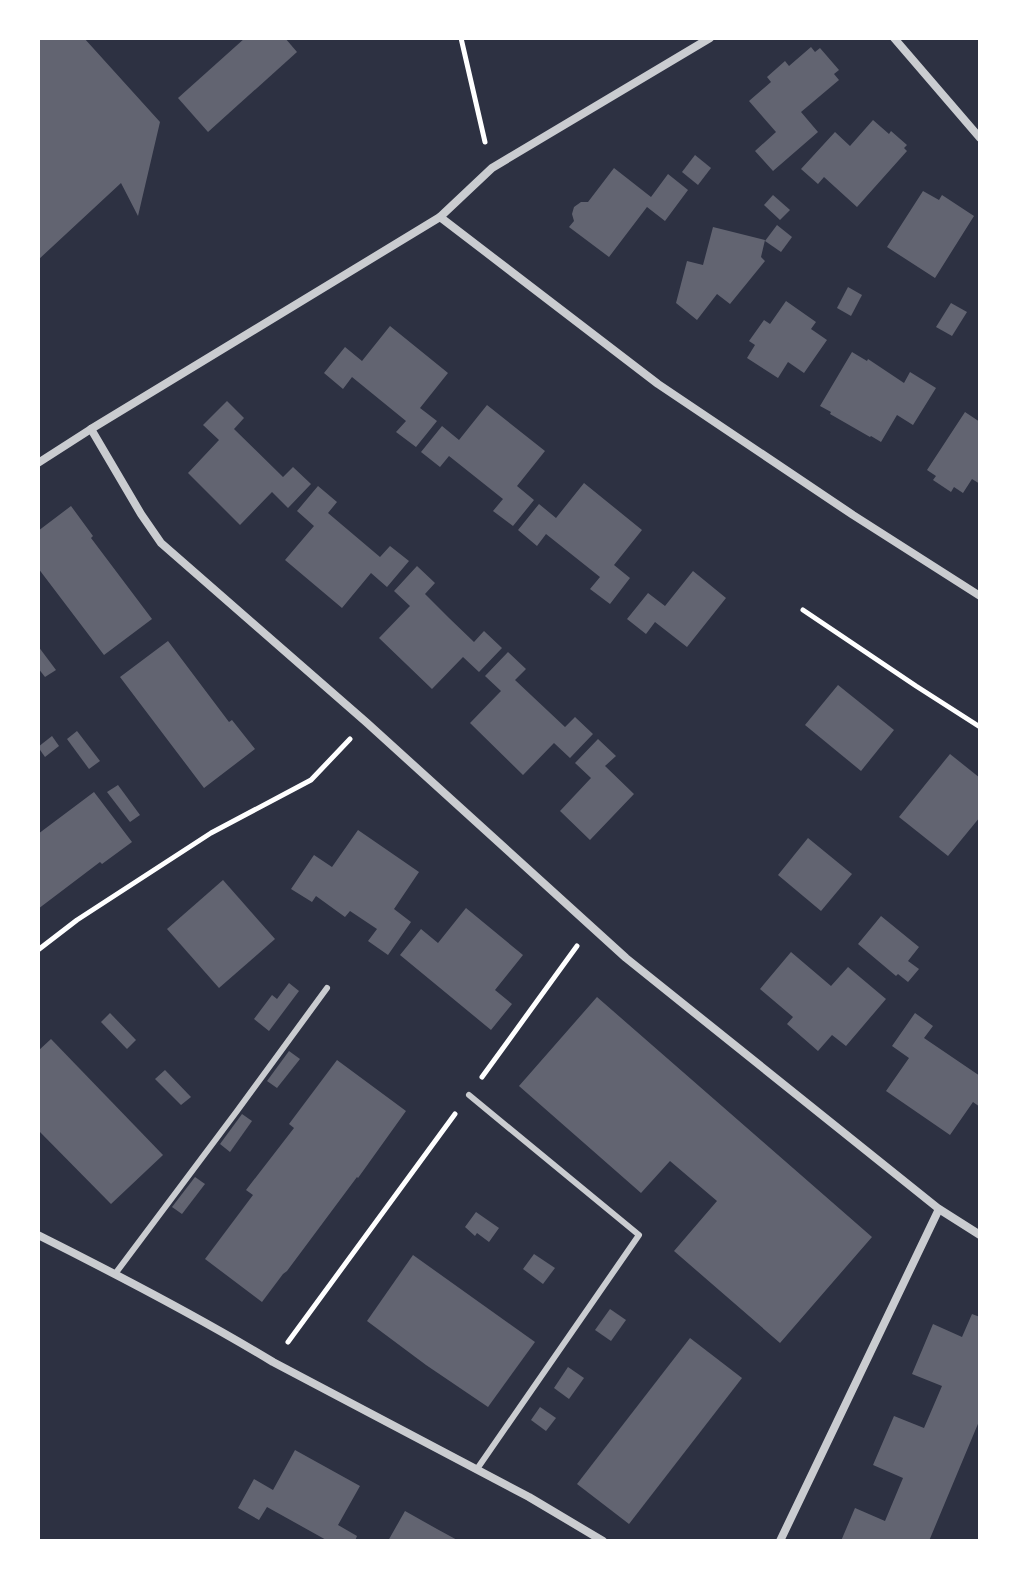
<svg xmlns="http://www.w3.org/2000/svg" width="1018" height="1579" font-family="'Nunito Sans',sans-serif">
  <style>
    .building { fill: #626471 }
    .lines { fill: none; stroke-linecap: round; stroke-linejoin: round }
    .path { stroke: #fff; stroke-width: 5 }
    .service { stroke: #caccd0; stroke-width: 6 }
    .minor { stroke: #caccd0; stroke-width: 8 }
  </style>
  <rect width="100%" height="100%" fill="#2d3142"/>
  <g class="building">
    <path d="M38 38H84L160 122 138 216 121 183 38 260Z"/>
    <path d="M245 38H285L297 52 208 132 178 98Z"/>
    <path d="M811 47 815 52 820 48 839 70 834 74 839 80 801 112 818 132 773 171 755 151 776 132 749 101 771 82 767 77 785 61 789 66Z"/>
    <path d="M873 120 889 134 891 131 907 145 904 148 907 151 857 207 824 177 818 184 801 169 835 132 850 146Z"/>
    <path d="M695 155 711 168 698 185 682 172Z"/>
    <path d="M614 168 651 197 668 174 688 190 665 221 647 207 609 257 569 227 574 221 572 214 574 207 581 202H588Z"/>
    <path d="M923 191 939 200 942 195 974 216 935 278 887 247Z"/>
    <path d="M773 195 790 210 780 220 764 205Z"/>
    <path d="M777 225 792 237 781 252 765 241Z"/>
    <path d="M713 227 765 240 761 257 765 261 730 304 717 294 697 320 676 303 687 261 703 265Z"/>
    <path d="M848 287 862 295 851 316 837 308Z"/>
    <path d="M786 301 816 322 811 329 827 340 804 373 788 362 778 378 747 358 755 345 749 341 764 320 770 324Z"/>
    <path d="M951 303 967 312 952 336 936 327Z"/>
    <path d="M390 326 448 373 420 408 437 421 416 447 396 432 406 421 352 377 343 389 324 373 345 347 362 361Z"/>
    <path d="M852 352 867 361 868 359 904 383 910 372 936 388 913 425 897 415 881 442 871 436 870 437 830 414 831 412 820 406Z"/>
    <path d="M227 401 244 418 234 429 283 477 293 467 311 484 288 508 272 492 240 525 188 473 219 440 203 425Z"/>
    <path d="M487 405 545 451 517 486 534 500 513 526 493 511 503 499 449 456 440 467 421 452 442 426 459 440Z"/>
    <path d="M965 412 980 422V484L972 479 963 493 954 487 951 492 933 480 936 476 927 470Z"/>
    <path d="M584 483 642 530 614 565 630 578 610 604 590 589 600 577 546 534 537 546 518 530 539 504 556 518Z"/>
    <path d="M318 486 337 502 328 513 380 557 390 546 409 561 387 587 371 573 342 608 285 560 314 526 297 511Z"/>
    <path d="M71 506 93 536 91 538 152 619 104 655 38 568V531Z"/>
    <path d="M417 566 435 583 425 594 449 618 474 642 484 631 502 648 479 672 463 657 432 689 379 638 410 606 394 591Z"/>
    <path d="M693 571 726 598 687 647 655 622 646 634 627 619 648 593 665 606Z"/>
    <path d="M168 641 229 722 232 720 255 749 204 788 120 677Z"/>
    <path d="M38 646 56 670 45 677 38 668Z"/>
    <path d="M508 652 526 669 515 680 565 727 575 717 593 734 570 758 554 743 523 775 470 723 501 691 485 676Z"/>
    <path d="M838 685 894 730 861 771 805 725Z"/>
    <path d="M77 731 100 761 89 769 67 739Z"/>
    <path d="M52 736 59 746 45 757 38 747Z"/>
    <path d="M598 739 616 756 605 766 634 794 590 840 560 811 591 778 575 763Z"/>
    <path d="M950 754 980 778V817L948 856 899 817Z"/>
    <path d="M118 785 140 815 130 822 107 792Z"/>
    <path d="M94 792 132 842 102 864 100 862 38 909V834Z"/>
    <path d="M358 830 419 872 394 909 411 922 388 955 368 941 377 929 350 911 345 917 316 896 312 902 291 889 314 855 332 867Z"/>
    <path d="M808 838 852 874 821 911 778 875Z"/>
    <path d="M223 880 275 939 219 988 167 929Z"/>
    <path d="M466 908 523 955 495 990 512 1004 491 1030 400 955 421 929 438 943Z"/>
    <path d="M881 916 919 947 908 961 919 969 908 982 898 974 896 976 858 944Z"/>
    <path d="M791 952 831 986 848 967 886 999 846 1046 832 1035 818 1051 787 1024 793 1017 760 989Z"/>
    <path d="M289 983 299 991 269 1031 254 1019 272 995 277 999Z"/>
    <path d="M597 997 872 1237 780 1343 674 1251 717 1201 670 1161 641 1193 519 1086Z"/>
    <path d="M110 1013 136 1040 127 1049 101 1022Z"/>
    <path d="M915 1013 933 1026 924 1038 980 1076V1107L973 1102 950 1135 886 1091 909 1058 892 1046Z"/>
    <path d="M51 1039 163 1155 111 1204 38 1130V1051Z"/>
    <path d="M289 1051 300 1059 277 1088 267 1081Z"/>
    <path d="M337 1060 406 1111 358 1178 357 1177 287 1271 283 1274 262 1302 205 1259 253 1195 246 1190 294 1128 289 1124Z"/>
    <path d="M165 1070 191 1097 181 1105 155 1079Z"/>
    <path d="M242 1114 252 1121 230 1152 220 1144Z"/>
    <path d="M195 1177 205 1184 182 1214 172 1207Z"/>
    <path d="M476 1212 499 1228 489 1242 477 1233 475 1236 465 1227Z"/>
    <path d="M534 1254 555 1268 543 1284 523 1269Z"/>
    <path d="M413 1255 535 1342 488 1407 426 1365 367 1321Z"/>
    <path d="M610 1309 626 1320 611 1341 595 1330Z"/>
    <path d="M972 1314 980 1317V1419L929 1541H841L855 1508 885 1521 903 1478 873 1465 894 1416 924 1428 942 1386 912 1374 933 1324 962 1337Z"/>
    <path d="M690 1338 742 1378 629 1524 577 1484Z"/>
    <path d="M568 1367 584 1378 569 1399 554 1388Z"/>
    <path d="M540 1407 556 1418 546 1431 531 1420Z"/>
    <path d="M295 1450 360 1486 338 1525 357 1536 355 1541H328L267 1507 259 1520 238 1508 254 1479 273 1490Z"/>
    <path d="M405 1511 437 1529 459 1541H388Z"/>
  </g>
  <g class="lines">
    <g class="path">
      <path d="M461 38 485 142"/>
      <path d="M803 610 916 686 980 727"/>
      <path d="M38 950 77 920 211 833 311 780 350 739"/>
      <path d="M482 1077 577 946"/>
      <path d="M288 1342 455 1114"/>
    </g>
    <g class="service">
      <path d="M469 1095 639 1235 477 1469"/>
      <path d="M115 1274 237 1111 327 988"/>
    </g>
    <g class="minor">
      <path d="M894 38 980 138"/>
      <path d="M440 217 492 168 710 38"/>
      <path d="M91 429 141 514 161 543 366 722 626 958 939 1209 980 1235"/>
      <path d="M38 463 91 429 440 217 658 384 853 515 980 596"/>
      <path d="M38 1235C118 1275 197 1316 273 1362L529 1497 603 1541"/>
      <path d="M780 1541 939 1209"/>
    </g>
  </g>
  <rect width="1018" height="1579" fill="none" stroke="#ffffff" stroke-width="80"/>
</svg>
